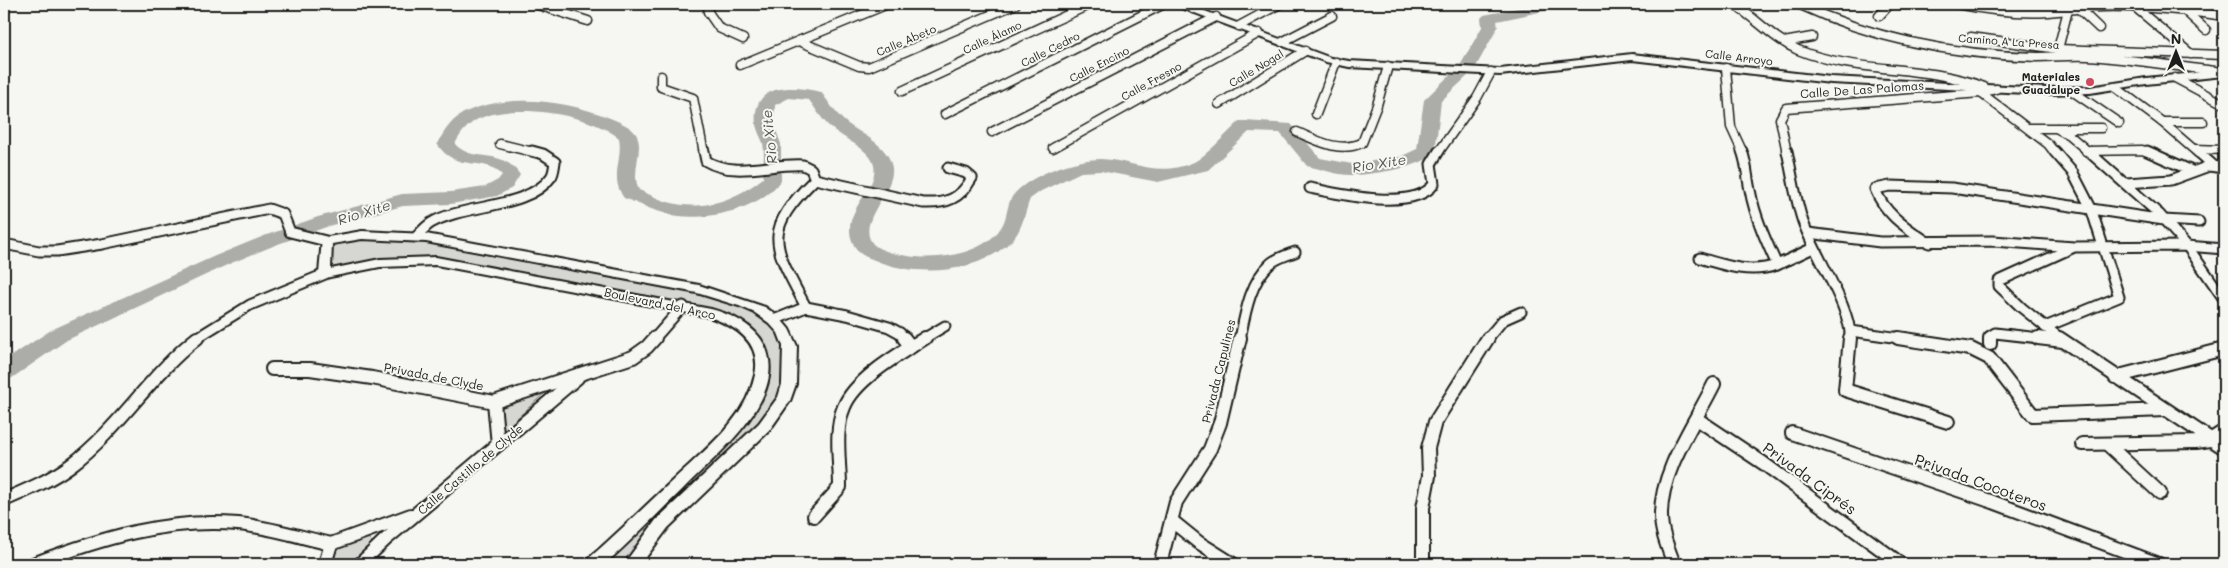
<svg xmlns="http://www.w3.org/2000/svg" width="2228" height="568" font-family="Mali,sans-serif">
  <style>
    .green { fill: #d6d6d2; stroke: #797977 }
    .lines { fill: none; stroke-linecap: round; stroke-linejoin: round }
    .river { fill: #acaca9; fill-rule: evenodd }
    .minor-far2-casing { stroke: #1c1c1c; stroke-width: 11 }
    .minor-far1-casing { stroke: #1c1c1c; stroke-width: 13 }
    .minor-casing { stroke: #1c1c1c; stroke-width: 16 }
    .tertiary-casing { stroke: #1c1c1c; stroke-width: 4 }
    .minor-far2 { stroke: #f6f6f2; stroke-width: 8 }
    .minor-far1 { stroke: #f6f6f2; stroke-width: 9 }
    .minor { stroke: #f6f6f2; stroke-width: 12 }
    .tertiary { fill: #f6f6f2; fill-rule: evenodd }
    .poi-dot { fill: #d1495b; stroke: #f6f6f2; stroke-width: 2 }
    .labels { text-anchor: middle; dominant-baseline: central; stroke-width: 4; stroke-linejoin: round; paint-order: stroke }
    .far-street-label { font-size: 11px; fill: #1c1c1c; stroke: #f6f6f2 }
    .far-poi-label { font-size: 11px; font-weight: bold; fill: #1c1c1c; stroke: #f6f6f2; text-anchor: end }
    .street-label { font-size: 12px; fill: #1c1c1c; stroke: #f6f6f2 }
    .water-label { font-size: 14px; font-style: italic; fill: #565654; stroke: #f6f6f2 }
    .near-street-label { font-size: 15px; fill: #1c1c1c; stroke: #f6f6f2 }
  </style>
  <rect width="100%" height="100%" fill="#f6f6f2"/>
  <filter id="ink" filterUnits="userSpaceOnUse"><feTurbulence type="fractalNoise" baseFrequency=".02" numOctaves="2"/><feDisplacementMap in="SourceGraphic" scale="10" xChannelSelector="R" yChannelSelector="G"/><feConvolveMatrix kernelMatrix="1 2 1 2 8 2 1 2 1" color-interpolation-filters="sRGB"/></filter>
  <g filter="url(#ink)">
    <g class="green">
      <path d="M392 235 699 289 744 303 784 332 785 398 645 546 632 564H594L738 424 763 358 729 318 420 260 325 274 326 241Z"/>
      <path d="M550 388 501 433 500 403Z"/>
      <path d="M366 536 374 544 354 564H328L333 549Z"/>
    </g>
    <g class="lines">
      <path class="river" d="M1538 4H1566L1564 7 1559 8 1497 21 1498 27 1474 70 1441 101 1435 152C1424 168 1372 174 1354 175 1339 176 1321 169 1307 166L1280 133 1249 132 1208 170 1158 182 1101 171 1081 172 1041 191 1030 199C1024 214 1023 231 1009 243 976 274 917 277 877 261 870 258 861 256 857 250 830 211 891 186 870 157 862 146 841 137 830 127 822 120 816 109 809 100L789 98 775 105 774 125 781 144V180C762 208 711 220 679 216 660 214 642 205 624 198 609 177 623 161 619 138 591 114 512 102 478 119 467 125 461 133 455 144 473 164 500 146 520 175L512 188 497 196 451 204 403 206 332 225 278 244 229 264 67 340 12 378 4 380V361L51 330 215 256 264 236 318 217 402 194 451 192 485 187 498 180 502 175C485 155 457 174 437 144 445 130 452 118 468 111 511 93 568 101 610 118 619 122 631 126 636 134 645 150 630 171 639 190 649 194 658 199 668 202 702 212 736 200 763 178 763 167 765 154 763 143 761 137 757 131 756 124 751 83 792 85 821 92 828 101 834 111 842 119 858 134 889 143 892 168 895 192 855 222 873 244 880 251 899 255 908 256 937 261 988 254 1003 224 1008 214 1007 201 1015 193 1025 182 1043 173 1057 168 1071 163 1086 159 1101 159 1136 161 1157 178 1194 162 1205 157 1228 132 1239 122L1245 121 1291 124 1320 158 1352 164 1400 157 1417 149 1424 100 1461 64 1482 27 1481 18 1484 15Z"/>
      <defs>
        <g id="minor-far2">
          <path d="M535 4 588 21"/>
          <path d="M709 4 708 12 719 28 743 39"/>
          <path d="M1733 4C1756 18 1773 39 1798 50 1858 74 1924 64 1984 87"/>
          <path d="M1798 4C1873 39 1955 55 2038 57 2055 57 2071 55 2088 56 2133 59 2179 67 2224 72"/>
          <path d="M1957 4C1987 10 2018 14 2048 12 2066 11 2084 7 2102 7 2143 6 2183 10 2224 16"/>
          <path d="M2078 8 2099 28"/>
          <path d="M2136 8 2191 54"/>
          <path d="M1193 9 1204 4"/>
          <path d="M2184 10 2206 30"/>
          <path d="M1879 16 1890 4"/>
          <path d="M1239 26 1280 4"/>
          <path d="M1971 37 2058 49 2224 55"/>
          <path d="M799 41 859 66 869 67 1016 4"/>
          <path d="M1282 42 1332 16"/>
          <path d="M1784 42 1812 37"/>
          <path d="M2064 50 2058 49 2068 10"/>
          <path d="M740 65 888 4"/>
          <path d="M1726 68 1731 127 1743 153"/>
          <path d="M661 76V87L693 98 704 153"/>
          <path d="M2175 78 2224 104"/>
          <path d="M2115 87 2162 122 2198 153"/>
          <path d="M902 91 1091 4"/>
          <path d="M2072 91 2119 123"/>
          <path d="M1981 93 2048 144 2055 153"/>
          <path d="M1219 104 1305 51"/>
          <path d="M945 114 1164 4"/>
          <path d="M1316 114 1336 62"/>
          <path d="M2162 122H2203"/>
          <path d="M2028 128H2056L2069 135 2090 153"/>
          <path d="M2057 128H2101"/>
          <path d="M992 132 1216 17"/>
          <path d="M1297 132C1318 141 1339 153 1362 143L1377 105 1388 66"/>
          <path d="M500 144 537 153"/>
          <path d="M1053 148 1259 33"/>
          <path d="M2195 149 2224 150"/>
          <path d="M2086 151 2142 150 2151 153"/>
          <path d="M1438 153 1477 98 1491 72"/>
          <path d="M1787 153 1780 119 1786 108 1981 93 1996 89"/>
        </g>
        <g id="minor-far1">
          <path d="M704 151 706 161C735 178 771 163 803 165L811 169 815 179 923 203C947 204 960 199 972 178L966 173 948 168"/>
          <path d="M1742 151C1747 164 1747 177 1750 190 1755 217 1766 241 1777 265L1813 248"/>
          <path d="M1787 151C1792 174 1795 197 1802 219 1812 251 1853 310 1850 339"/>
          <path d="M2088 151 2159 214 2187 246 2224 299"/>
          <path d="M2147 151 2192 171"/>
          <path d="M2197 151 2214 166"/>
          <path d="M2126 183 2171 180 2209 166 2224 168"/>
          <path d="M1310 188C1338 194 1414 212 1434 184L1431 164 1439 151"/>
          <path d="M1808 233 1880 242 1993 241 2074 247 2187 246 2224 249"/>
          <path d="M417 236C421 232 426 226 431 223 463 204 529 209 551 177 554 173 554 167 555 162L543 154 532 151"/>
          <path d="M1929 243C1907 228 1885 215 1875 189L1890 186 1952 188 2164 220 2199 222"/>
          <path d="M4 244 39 251H57L102 244 269 209 283 214 290 232 326 241"/>
          <path d="M1700 258C1726 266 1751 274 1777 265"/>
          <path d="M806 307C773 245 761 232 815 179"/>
          <path d="M774 320 806 307 847 315 889 327 900 333 905 339"/>
          <path d="M2045 327 2119 297 2091 208 2073 173 2054 151"/>
          <path d="M1851 331 1906 339"/>
          <path d="M195 339 250 305 325 274"/>
          <path d="M654 339 683 306"/>
          <path d="M923 339 945 326"/>
          <path d="M1240 339C1245 314 1250 282 1270 264 1276 258 1287 255 1295 252"/>
          <path d="M1487 339 1503 320 1521 312"/>
          <path d="M1990 339V336L1995 333 2048 339"/>
          <path d="M2061 339 2022 308 1999 286V281L2072 248"/>
        </g>
        <g id="minor">
          <path d="M904 338 911 347"/>
          <path d="M1850 338 1845 390 1948 422"/>
          <path d="M1898 338 1971 349 1989 358 2033 415 2165 410"/>
          <path d="M1990 338V344"/>
          <path d="M2038 338 2063 341"/>
          <path d="M2059 338 2224 448"/>
          <path d="M272 369H310L372 378 494 402 633 357 647 347 655 338"/>
          <path d="M2115 377 2224 349"/>
          <path d="M494 402 498 445"/>
          <path d="M1697 419 1763 463 1901 564"/>
          <path d="M1792 433 1993 502 2159 564"/>
          <path d="M2082 444 2196 442 2210 440 2224 431"/>
          <path d="M2107 444 2160 493"/>
          <path d="M4 500C27 490 51 480 71 465 119 429 150 375 197 338"/>
          <path d="M814 516 840 487C840 462 834 430 844 407 855 379 901 353 925 338"/>
          <path d="M1172 521 1198 542 1233 564"/>
          <path d="M331 544 411 515"/>
          <path d="M33 564C99 539 166 518 238 524 269 527 300 537 331 544L325 564"/>
          <path d="M360 564 385 540 577 378"/>
          <path d="M1160 564 1176 502 1210 449 1220 423 1240 338"/>
          <path d="M1423 564V508L1429 476 1428 448 1435 422 1488 338"/>
          <path d="M1674 564C1668 548 1661 532 1661 516 1660 471 1695 423 1714 384"/>
        </g>
        <g id="tertiary">
          <path d="M1175 4H1186L1331 58 1349 61 1500 69 1632 54 1831 77 2046 88 2090 87 2146 78 2224 70V76L2146 84 2090 93 2046 94 1831 83 1632 60 1500 75 1349 67 1326 62 1176 6Z"/>
          <path d="M362 231 426 234 699 285 765 307 779 317 789 329 797 346 796 384 790 401 769 431 668 528 641 564H624L656 520 759 423 778 397 782 384 783 346 778 333 769 323 755 313 739 306 697 293 426 242 362 239 332 244 331 269 380 259 436 257 711 309C774 326 786 370 748 421 729 447 704 467 682 490 656 515 631 541 605 564H586L588 559C617 534 644 507 672 481 704 450 745 421 755 375 762 342 736 326 709 317L436 265 380 267 325 278 321 277 319 274 322 238Z"/>
        </g>
      </defs>
      <use href="#minor-far2" class="minor-far2-casing"/>
      <use href="#minor-far1" class="minor-far1-casing"/>
      <use href="#minor" class="minor-casing"/>
      <use href="#tertiary" class="tertiary-casing"/>
      <use href="#minor-far2" class="minor-far2"/>
      <use href="#minor-far1" class="minor-far1"/>
      <use href="#minor" class="minor"/>
      <use href="#tertiary" class="tertiary"/>
    </g>
  </g>
  <circle class="poi-dot" cx="2090" cy="82" r="5"/>
  <g class="labels">
    <g class="far-street-label">
      <text transform="translate(992 37) rotate(-25)">Calle Álamo</text>
      <text transform="translate(906 40) rotate(-23)">Calle Abeto</text>
      <text transform="translate(2009 41) rotate(4)">Camino A La Presa</text>
      <text transform="translate(1050 49) rotate(-27)">Calle Cedro</text>
      <text transform="translate(1739 57) rotate(7)">Calle Arroyo</text>
      <text transform="translate(1099 64) rotate(-27)">Calle Encino</text>
      <text transform="translate(1256 68) rotate(-31)">Calle Nogal</text>
      <text transform="translate(1151 81) rotate(-29)">Calle Fresno</text>
    </g>
    <g class="far-poi-label">
      <text x="2080" y="76">Materiales<tspan x="2080" dy="13">Guadalupe</tspan></text>
    </g>
    <g class="street-label">
      <text transform="translate(1862 89) rotate(-4)">Calle De Las Palomas</text>
      <text transform="translate(660 303) rotate(12)">Boulevard del Arco</text>
      <text transform="translate(1218 371) rotate(-76)">Privada Capulines</text>
      <text transform="translate(434 376) rotate(11)">Privada de Clyde</text>
      <text transform="translate(470 469) rotate(-40)">Calle Castillo de Clyde</text>
    </g>
    <g class="water-label">
      <text transform="translate(769 137) rotate(-96)">Rio Xite</text>
      <text transform="translate(1379 163) rotate(-9)">Rio Xite</text>
      <text transform="translate(364 212) rotate(-17)">Rio Xite</text>
    </g>
    <g class="near-street-label">
      <text transform="translate(1810 478) rotate(36)">Privada Ciprés</text>
      <text transform="translate(1981 482) rotate(20)">Privada Cocoteros</text>
    </g>
  </g>
  <rect width="2228" height="568" fill="none" stroke="#f6f6f2" stroke-width="20"/>
  <rect x="10" y="10" width="2208" height="548" fill="none" stroke="#1c1c1c" stroke-width="2" filter="url(#ink)"/>
  <g transform="translate(2176 52)" stroke="#f6f6f2" stroke-width="4" paint-order="stroke">
  <path d="M0-4L9 19L0 12L-9 19Z" fill="#1c1c1c"/>
  <text y="-8" font-size="14" font-weight="bold" text-anchor="middle" fill="#1c1c1c">N</text>
  </g>
</svg>
